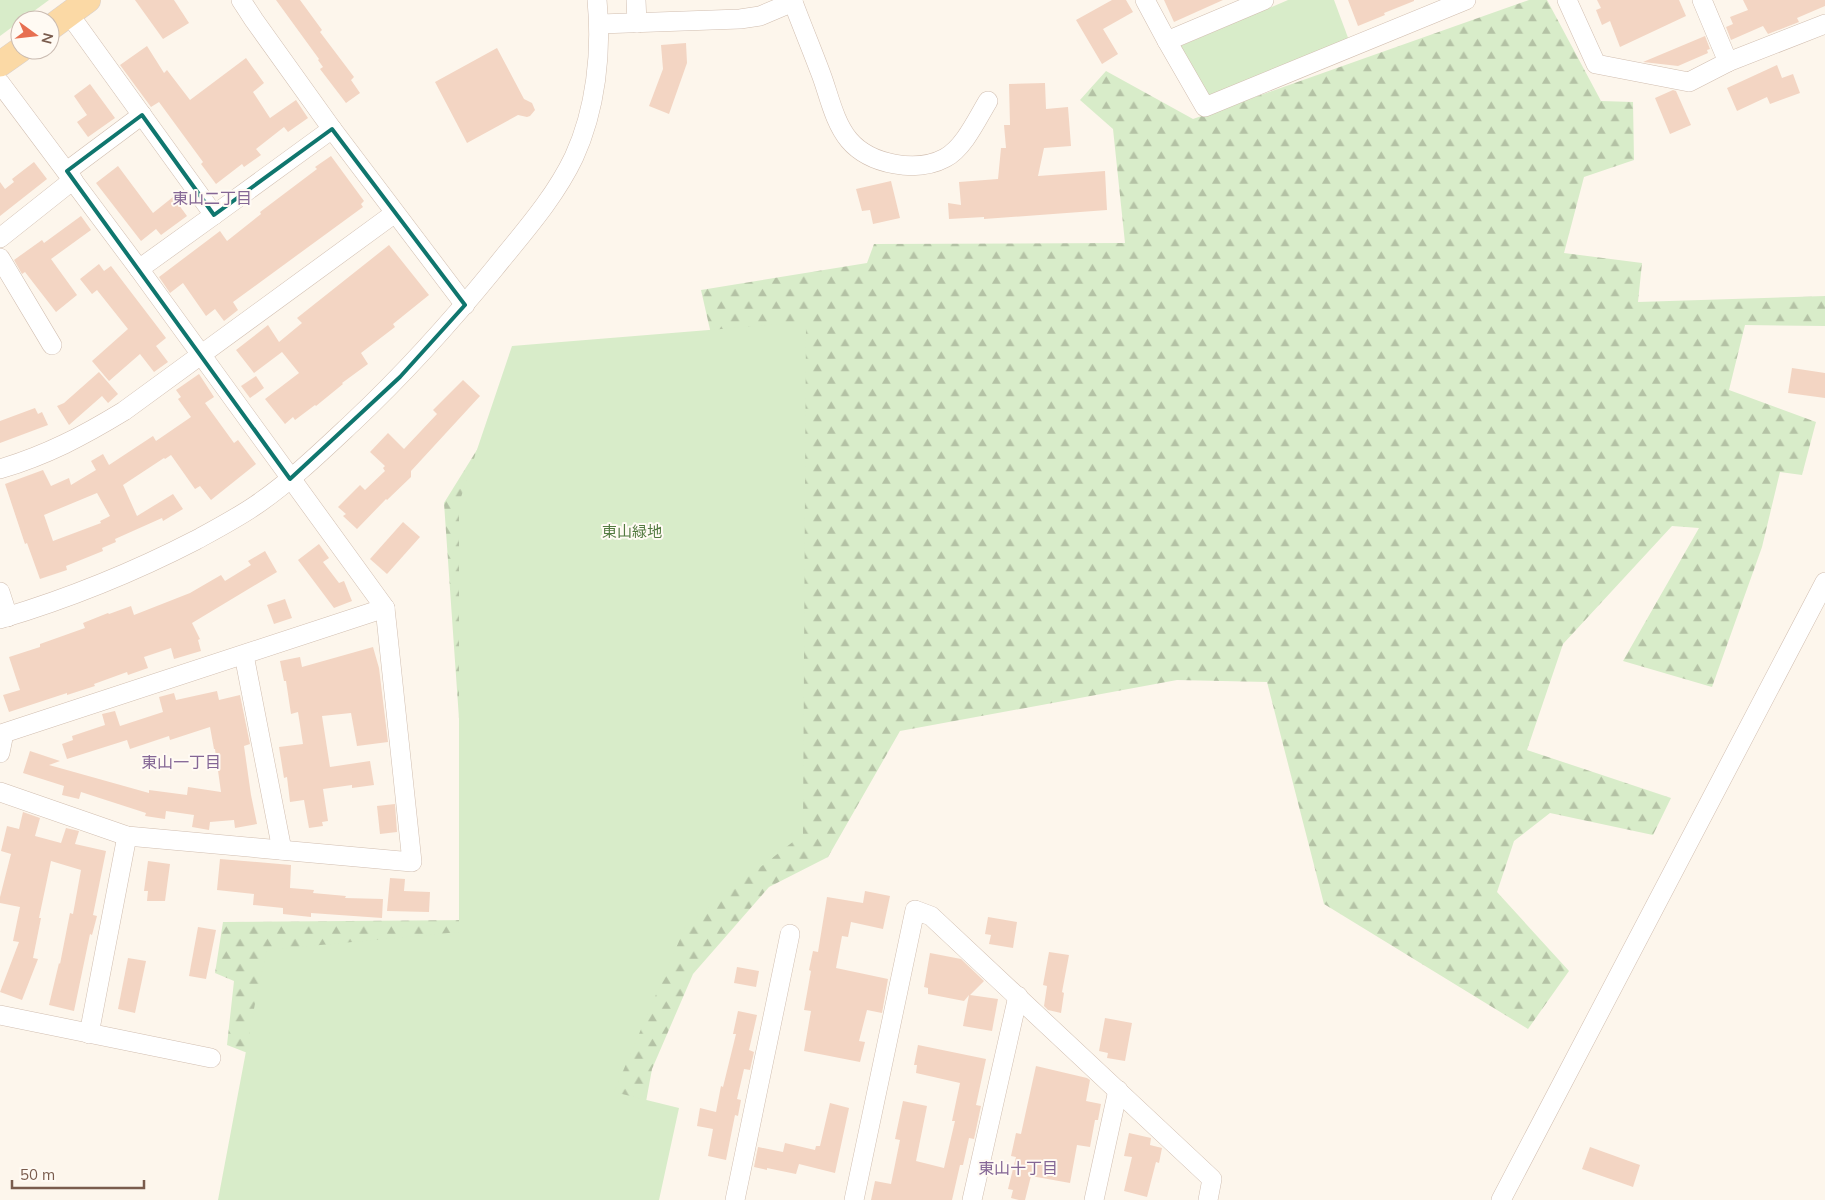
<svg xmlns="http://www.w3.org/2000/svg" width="1825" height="1200" font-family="Mulish,'Noto Sans JP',sans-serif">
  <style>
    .forest { fill: url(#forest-firs) }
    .green { fill: #d8ecc9 }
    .building { fill: #f3d5c3; fill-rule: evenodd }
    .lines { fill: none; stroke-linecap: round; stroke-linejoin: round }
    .minor-casing { stroke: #d1beb0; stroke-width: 20 }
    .major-casing { stroke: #dad1cd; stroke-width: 26 }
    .minor { stroke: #fff; stroke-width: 19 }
    .major { stroke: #fbd9a5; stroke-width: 25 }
    .marked { fill: none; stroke: #0f766e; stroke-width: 4; stroke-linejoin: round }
    .labels { text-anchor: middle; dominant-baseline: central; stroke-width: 4; stroke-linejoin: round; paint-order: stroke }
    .park-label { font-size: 15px; fill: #537a41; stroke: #fffaf3 }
    .neighbourhood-label { font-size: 16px; fill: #846695; stroke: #fffaf3 }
  </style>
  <defs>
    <pattern id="forest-firs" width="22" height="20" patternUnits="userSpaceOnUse" patternTransform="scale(1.25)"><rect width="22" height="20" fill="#d8ecc9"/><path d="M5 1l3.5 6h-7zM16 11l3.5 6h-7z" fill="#b4c2a5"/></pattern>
  </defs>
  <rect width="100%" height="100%" fill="#fdf6ec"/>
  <path class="forest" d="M1529 0H1547L1601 101 1633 102 1634 160 1584 177 1564 253 1642 263 1638 302 1825 296V326L1745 325 1729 390 1816 422 1802 475 1780 472 1762 547 1712 687 1623 661 1699 528 1672 526 1563 644 1527 750 1671 798 1653 835 1550 813 1514 841 1497 892 1569 971 1528 1029 1324 904 1267 682 1177 680 900 731 828 857 769 887 693 974 652 1069 628 1200 227 1045 234 981 215 973 223 922 473 920 444 503 535 356 744 479 701 290 867 263 874 244 1125 243 1113 129 1080 100 1106 71 1193 119Z"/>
  <g class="green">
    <path d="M0 0H49L0 36Z"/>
    <path d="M1288 0H1334L1350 43 1205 99 1178 47Z"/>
    <path d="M806 322 803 834 686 925 614 1092 679 1108 659 1200H218L257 993 267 950 459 932V503L512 346Z"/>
  </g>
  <g class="building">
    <path d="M135 0H174L189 23 163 39Z"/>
    <path d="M276 0H300L322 30 320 32 354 77 351 80 360 93 346 103 320 69 323 67 318 60 319 59Z"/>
    <path d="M1112 0H1126L1133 12 1103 29 1118 54 1102 64 1076 20Z"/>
    <path d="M1164 0H1223L1174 22Z"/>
    <path d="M1348 0H1414V1L1384 13 1385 15 1358 26Z"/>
    <path d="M1597 0H1679L1686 16 1620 47 1610 21 1602 25 1596 10 1601 8Z"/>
    <path d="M1743 0H1825V6L1797 18 1799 22 1768 34 1763 26 1731 40 1726 27 1733 24 1730 17 1748 10Z"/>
    <path d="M1705 36 1710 49 1707 50 1708 53 1678 66 1643 62Z"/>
    <path d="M686 43 687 63 669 114 649 106 663 69 661 45Z"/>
    <path d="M147 46 164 73 167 70 190 100 246 58 264 83 253 92 270 118 296 100 308 118 288 132 284 127 256 149 261 155 244 167 242 164 216 184 201 164 203 162 159 102 151 107 120 65Z"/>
    <path d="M497 48 524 99 532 103 535 110 530 116 527 117 518 115 467 143 435 82Z"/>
    <path d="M1777 65 1782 78 1793 74 1800 93 1770 104 1767 97 1737 111 1727 88Z"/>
    <path d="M1045 83 1046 109 1068 107 1071 146 1044 148 1038 176 1105 171 1107 210 984 219V217L949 219 948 203 961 205 959 182 998 179 1001 148H1006L1004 125H1010L1009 84Z"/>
    <path d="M90 84 115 118 88 137 77 122 87 115 74 96Z"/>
    <path d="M1673 90 1676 91 1691 125 1670 134 1655 98Z"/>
    <path d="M331 156 364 201 361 204 363 207 233 302 238 310 224 321 215 309 206 316 183 283 170 293 159 277 220 231 227 241 261 214 260 212 317 169 315 167Z"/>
    <path d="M34 162 47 179 0 216V182L5 189 14 182 12 179Z"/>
    <path d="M118 166 153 213 173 197 187 216 161 235 156 229 141 241 96 183Z"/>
    <path d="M891 181 900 218 873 224 870 210 862 211 856 189Z"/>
    <path d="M81 216 91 230 51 259 77 295 56 312 25 272 22 274 14 260 42 240 44 243Z"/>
    <path d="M389 245 429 295 393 324 395 327 361 353 368 364 342 383 343 384 316 406 315 405 295 420 293 417 285 424 265 399 299 373 282 352 254 373 236 350 268 325 279 342 302 323 297 318Z"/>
    <path d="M99 264 104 271 111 266 166 338 156 346 168 362 154 372 140 354 109 381 92 361 128 329 97 290 92 294 80 279Z"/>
    <path d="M1792 368 1825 373V398L1788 393Z"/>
    <path d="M99 372 118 394 108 403 102 396 69 425 57 406 64 403Z"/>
    <path d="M199 374 214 397 205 403 234 443 238 440 256 464 211 500 200 486 195 489 171 455 165 459 164 458 123 485 137 516 173 494 183 509 163 521 162 518 115 539 116 542 102 548 103 551 66 566 67 570 40 579 27 543 25 544 5 484 43 470 51 486 69 478 71 485 96 470 91 461 103 454 109 465 153 436 156 441 191 417 178 399 181 397 176 390ZM97 493 110 516 100 521 101 523 53 541 44 515Z"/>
    <path d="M256 376 264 388 250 398 241 386Z"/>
    <path d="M463 380 480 396 411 471V477L387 500 386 499 357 529 343 516 346 514 338 507 360 485 365 490 385 471 383 468 385 466 370 452 388 433 404 449 437 414 433 410Z"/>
    <path d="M35 408 38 414 42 412 48 425 0 443V421Z"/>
    <path d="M403 522 420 537 387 574 370 559Z"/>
    <path d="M319 544 329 558 323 562 339 583 344 581 352 601 334 608 298 560Z"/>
    <path d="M265 551 277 572 192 623 200 639 198 640 201 651 174 659 171 648 144 657 148 668 128 675 127 672 94 684 95 686 67 695V693L9 712 3 695 20 690 9 657 40 647V644L85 628 83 623 108 613 109 614 131 606 134 615 190 593 221 575 225 581 251 565 248 561Z"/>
    <path d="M285 599 292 618 274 624 267 605Z"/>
    <path d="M373 647 379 668 388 742 357 746 351 713 322 716 330 767 370 761 374 785 352 788V785L323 789 328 821 322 822 323 826 309 828 304 800 290 802 287 777 284 778 279 747 303 744 298 712 291 714 286 681H284L280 661 300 657 302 667Z"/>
    <path d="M217 691 219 700 240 695 250 744 244 746 251 795 257 824 235 828 234 820 210 822 209 830 192 827 194 815 166 811 165 819 145 816 146 813 81 792 79 799 62 795 64 786 23 773 30 751 60 761 49 765 149 793V790L187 795 188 787 221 792 215 749H214L210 727 170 740 169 736 130 749 127 740 67 759 62 744 73 740 72 736 105 725 102 714 115 711 120 726 163 712 159 697 174 693 176 700Z"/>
    <path d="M395 804 397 832 380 834 377 806Z"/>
    <path d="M23 812 40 818 35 836 61 843 66 828 79 831 75 844 106 851 93 915 97 916 92 935 90 934 74 1011 49 1005 59 963 60 964 70 913 73 914 81 870 51 861 39 918H41L33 958 38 959 22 1000 0 992 19 942 13 941 20 907 0 903V897L11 854 1 851 7 826 19 829Z"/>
    <path d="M220 859 291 865 290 888 314 890 313 893 346 896 345 898 383 899 382 918 311 913V917L283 914V908L253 905 254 894 217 890Z"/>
    <path d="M148 861 170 864 165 901H147L148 891H144Z"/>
    <path d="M390 878 405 879 404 891 430 892 429 912 387 911Z"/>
    <path d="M865 891 890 896 883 929 851 922 848 937 842 936 836 968 888 979 882 1013 867 1010 859 1041 865 1042 860 1062 804 1051 811 1011 804 1010 811 971 809 970 813 951 818 952 827 897 863 903Z"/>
    <path d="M988 917 1017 922 1013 948 989 944 991 935 985 934Z"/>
    <path d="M198 927 216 930 206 979 189 976Z"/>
    <path d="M1049 952 1069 955 1062 992 1064 993 1061 1013 1048 1010 1044 1006 1047 986 1043 985Z"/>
    <path d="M930 953 961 959 984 981 970 995 998 999 992 1031 963 1026 969 995 964 1001 928 994V988L924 987Z"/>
    <path d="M128 958 146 961 135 1013 118 1009Z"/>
    <path d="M737 967 759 971 756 987 734 983Z"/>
    <path d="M738 1011 757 1015 749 1050 754 1052 750 1070 744 1069 737 1099 741 1100 738 1116 735 1115 726 1160 708 1156 713 1129 697 1126 700 1108 716 1112 721 1086 723 1087 736 1034H733Z"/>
    <path d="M1105 1018 1132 1023 1125 1061 1107 1058 1108 1053 1099 1051Z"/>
    <path d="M918 1045 986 1059 976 1105 981 1106 974 1139 969 1138 963 1165H960L952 1200H871L875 1181 891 1184 900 1140 895 1139 903 1101 927 1106 916 1161 944 1168 955 1121H952L960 1083 916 1073 917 1065H914Z"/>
    <path d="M1036 1066 1087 1078 1090 1080 1086 1101 1101 1104 1098 1120H1095L1090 1147 1077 1145 1070 1183 1031 1176 1025 1200H1019L1011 1198 1013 1190 1008 1189 1016 1157 1011 1156 1016 1133 1021 1134Z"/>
    <path d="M830 1103 849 1108 835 1173 799 1164 796 1174 767 1168V1170L754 1167 758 1147 783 1152 785 1143 815 1150 816 1146H820Z"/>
    <path d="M1129 1133 1151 1138 1150 1145 1162 1148 1159 1163 1156 1162 1147 1197 1124 1191 1132 1157 1124 1156Z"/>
    <path d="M1590 1147 1640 1165 1633 1187 1582 1169Z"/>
  </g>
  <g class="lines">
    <defs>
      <g id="minor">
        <path d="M636 0 637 23"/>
        <path d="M1145 0 1167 41 1264 0"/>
        <path d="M1567 0 1596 64 1689 82 1728 62"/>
        <path d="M1702 0 1728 62 1825 24"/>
        <path d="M793 2C802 26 812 50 821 74 829 95 834 122 849 140 870 165 917 173 945 158 964 148 977 119 988 101"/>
        <path d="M69 14 214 215 139 269"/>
        <path d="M600 24 740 19 760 16 793 2V0"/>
        <path d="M1167 41 1205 107 1466 0"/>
        <path d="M0 83 139 269 385 608 412 862 127 836 0 792"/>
        <path d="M332 129 465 305"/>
        <path d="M67 171 142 115"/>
        <path d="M214 215 332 129 254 20 241 0"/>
        <path d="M0 238 73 180"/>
        <path d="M0 258 52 345"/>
        <path d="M0 469C47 455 83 436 124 411L395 213"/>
        <path d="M0 592 8 617"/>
        <path d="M0 619C67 599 134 572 196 540 216 529 237 518 256 505 291 481 322 451 353 422 404 374 450 323 494 269 522 234 554 199 574 157 596 109 602 52 597 0"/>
        <path d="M244 655 282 850"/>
        <path d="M0 753 4 733 385 608"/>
        <path d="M0 1015 211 1058"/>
        <path d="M89 1034 127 836"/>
        <path d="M735 1200 790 934"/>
        <path d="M854 1200 915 910 931 916 1212 1179 1208 1200"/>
        <path d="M972 1200 1018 996"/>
        <path d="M1094 1200 1118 1090"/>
        <path d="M1501 1200 1825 582"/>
      </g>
      <g id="major">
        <path d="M50 28 88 0"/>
        <path d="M0 64 20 50"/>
      </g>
    </defs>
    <use href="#minor" class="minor-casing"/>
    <use href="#major" class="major-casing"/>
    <use href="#minor" class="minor"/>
    <use href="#major" class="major"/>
  </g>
  <path class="marked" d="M142 115 214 215 332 129 465 305 400 377 290 479 67 171Z"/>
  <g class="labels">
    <g class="park-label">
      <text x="632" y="531">東山緑地</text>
    </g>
    <g class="neighbourhood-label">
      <text x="212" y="198">東山二丁目</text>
      <text x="181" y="762">東山一丁目</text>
      <text x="1018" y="1168">東山十丁目</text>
    </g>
  </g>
  <g transform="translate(35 35) rotate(105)"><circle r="24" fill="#fffaf3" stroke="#cabbb1"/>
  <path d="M0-4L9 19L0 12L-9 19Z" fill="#e76f51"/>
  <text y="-8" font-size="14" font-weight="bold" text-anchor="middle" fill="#7a5c4d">N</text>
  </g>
  <path d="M12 1180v8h132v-8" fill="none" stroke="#7a5c4d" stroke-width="2.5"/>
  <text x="20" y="1180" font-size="15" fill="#7a5c4d" stroke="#fffaf3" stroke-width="4" paint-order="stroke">50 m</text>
</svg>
